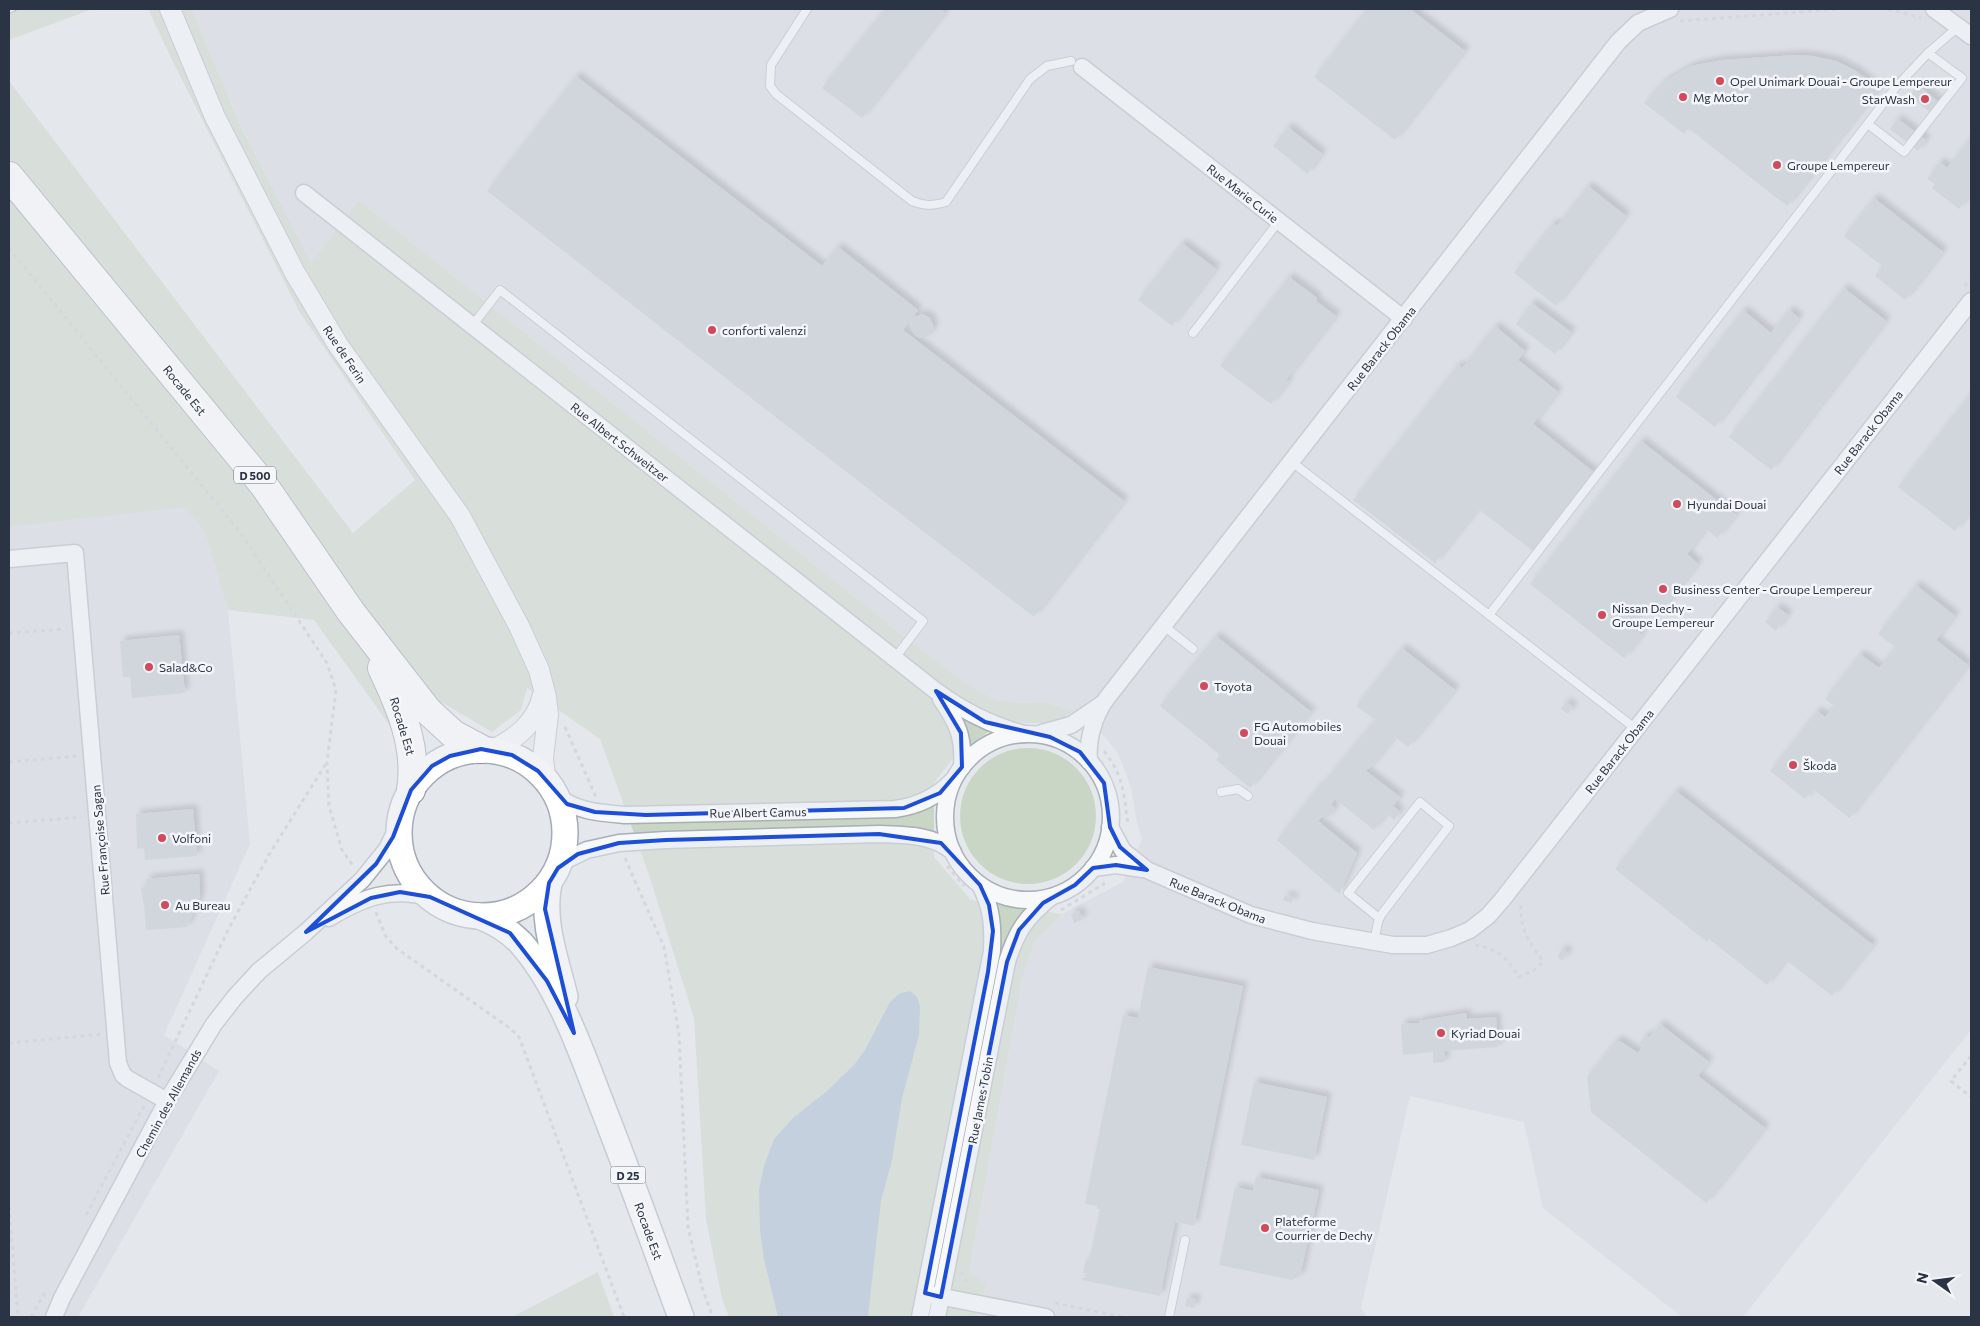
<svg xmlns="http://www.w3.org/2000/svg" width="1980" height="1326" font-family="Commissioner,sans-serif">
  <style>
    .built { fill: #d2d6de }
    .green { fill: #c9d6c5 }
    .water { fill: #9fb4cc }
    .building { fill: #bbc0ca; filter: url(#shadow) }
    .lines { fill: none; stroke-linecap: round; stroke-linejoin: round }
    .service-casing { stroke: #a9aeb7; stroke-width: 10 }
    .minor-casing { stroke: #a9aeb7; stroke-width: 19 }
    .tertiary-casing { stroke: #a9aeb7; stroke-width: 22 }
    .primary-casing { stroke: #a3abb8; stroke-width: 28 }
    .trunk-casing { stroke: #8b94a3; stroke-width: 30 }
    .path { stroke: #c2c5cb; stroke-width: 3; stroke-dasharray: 4 4; stroke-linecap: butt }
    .service { stroke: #f7f8fa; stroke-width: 8 }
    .minor { stroke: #f7f8fa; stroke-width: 16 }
    .tertiary { stroke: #f7f8fa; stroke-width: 20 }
    .primary { stroke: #fff; stroke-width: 25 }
    .trunk { stroke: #fff; stroke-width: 28 }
    .rail-casing { stroke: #7d8696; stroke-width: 5.5 }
    .rail { stroke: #f4f6f9; stroke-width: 4; stroke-dasharray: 11; stroke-linecap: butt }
    .marked { fill: none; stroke: #1d4ed8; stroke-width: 4; stroke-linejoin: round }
    .poi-dot { fill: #d1495b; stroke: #f4f6f9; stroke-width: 2 }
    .labels { text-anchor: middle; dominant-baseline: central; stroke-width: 5; stroke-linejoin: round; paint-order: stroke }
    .shield { fill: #f4f6f9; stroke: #676e7b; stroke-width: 1 }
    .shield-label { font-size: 11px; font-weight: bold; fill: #2b3445 }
    .poi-label { font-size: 12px; fill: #2b3445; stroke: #f4f6f9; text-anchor: start }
    .street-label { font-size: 12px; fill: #2b3445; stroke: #f4f6f9 }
  </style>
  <defs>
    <filter id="shadow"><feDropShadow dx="4.5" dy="-4.5" stdDeviation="2.5" flood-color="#0004"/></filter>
  </defs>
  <rect width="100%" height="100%" fill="#e4e7ec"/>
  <g class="built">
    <path d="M192 9H1971V1030L1743 1317H1682L1543 1208 1524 1122 1410 1096 1361 1308 1367 1317H978L986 1284 969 1271 1022 980 1034 943 1062 914 1123 882 1142 839 1137 823 1131 787 1118 753 1103 735 1074 711 1044 702 1019 703 996 700 970 686 923 651 359 200 311 264 239 121Z"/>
    <path d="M185 506 205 533 228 610 250 844 164 1035 219 1071 78 1317H9V527Z"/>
  </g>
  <g class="green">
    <path d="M9 9H93L9 40Z"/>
    <path d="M148 9H192L239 122 311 263 359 200 923 651 970 686 996 700 1019 703 1044 702 1074 711 1055 724 1002 722 955 756 934 783V857L971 900 1062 914 1034 943 1022 980 969 1271 986 1284 978 1317H729L722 1299 706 1219 694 1018 648 872 600 739 527 688 521 710 492 732 443 703 388 723 314 620 228 610 205 533 185 507 9 527V81L353 533 415 480 299 311 174 64Z"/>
    <circle cx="1028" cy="816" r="68"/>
    <path d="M598 1272 614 1317H512Z"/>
  </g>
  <path class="water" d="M910 991 917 997 920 1006 919 1035 902 1098 892 1160 881 1201 868 1317H778L764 1259 760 1231 759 1189 764 1166 774 1139 793 1118 827 1091 854 1065 865 1050 890 1002 900 993Z"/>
  <g class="building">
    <path d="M885 9H940L945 13 862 118 822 88Z"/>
    <path d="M1367 9H1410L1465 51 1395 140 1314 77Z"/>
    <path d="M1796 55 1812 56 1836 61 1856 71 1879 89 1787 206 1688 128 1684 134 1644 103 1664 82 1691 66 1722 60Z"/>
    <path d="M576 76 822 266 838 247 918 310 914 315 916 317 922 314 930 318 934 328 927 337 921 338 916 336 911 329 912 322 910 321 903 330 1124 501 1034 617 760 405 487 191Z"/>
    <path d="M1918 85 1940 103 1932 114 1910 96Z"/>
    <path d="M1898 119 1926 140 1918 151 1890 129Z"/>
    <path d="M1288 127 1322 154 1307 174 1273 146Z"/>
    <path d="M1971 137V194L1959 209 1932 188 1935 184 1927 179 1940 162 1947 168Z"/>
    <path d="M1588 186 1626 216 1556 306 1514 273 1553 223 1557 226Z"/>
    <path d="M1874 198 1943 252 1905 300 1875 276 1882 266 1844 236Z"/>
    <path d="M1182 243 1216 269 1172 326 1138 300Z"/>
    <path d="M1289 277 1317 298 1316 301 1336 316 1286 380 1289 381 1271 404 1220 366Z"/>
    <path d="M1844 288 1886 321 1771 470 1729 437Z"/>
    <path d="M1532 303 1571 332 1555 354 1516 324Z"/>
    <path d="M1743 310 1771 333 1789 310 1799 318 1715 427 1676 397Z"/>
    <path d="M1495 326 1525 351 1518 360 1558 392 1533 424 1595 473 1533 551 1478 509 1435 563 1353 500 1458 365 1462 368Z"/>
    <path d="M1971 393V510L1955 531 1898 487Z"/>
    <path d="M1641 441 1736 515 1717 538 1706 529 1687 554 1698 564 1662 610 1650 601 1631 626 1642 635 1624 658 1530 584Z"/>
    <path d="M1916 585 1955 616 1936 640 1968 665 1849 818 1813 789 1805 799 1770 771 1817 711 1825 717 1834 706 1825 699 1860 654 1879 668 1895 647 1878 634Z"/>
    <path d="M1777 607 1788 615 1776 631 1765 622Z"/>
    <path d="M179 635 185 693 132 698 130 677H123L120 641Z"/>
    <path d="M1216 636 1311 712 1250 788 1216 760 1220 755 1160 706Z"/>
    <path d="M1402 648 1455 690 1408 747 1395 737 1369 769 1368 768 1366 771 1400 797 1393 806 1400 812 1394 820 1387 813 1374 830 1335 799 1331 805 1335 808 1327 819 1322 816 1318 821 1357 853 1339 894 1277 840 1319 786 1320 787 1375 720 1356 706Z"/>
    <path d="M1566 702 1573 707 1568 714 1561 709Z"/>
    <path d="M1676 791 1873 945 1832 996 1786 960 1767 985 1709 939 1707 942 1615 869Z"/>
    <path d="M193 809 197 856 145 860 144 848 137 849 136 814Z"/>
    <path d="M199 874 200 897 187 927 146 930 144 903H143L141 888 147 887 146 879Z"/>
    <path d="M1285 895 1294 898 1292 903 1283 900Z"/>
    <path d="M1079 911 1083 919 1074 923 1071 914Z"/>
    <path d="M1563 949 1568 953 1562 961 1557 956Z"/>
    <path d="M1148 967 1243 986 1194 1226 1175 1222 1160 1296 1082 1280V1278H1085L1086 1273H1083L1086 1260H1089L1100 1209H1097V1206L1085 1204 1123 1015 1138 1018Z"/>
    <path d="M1466 1013 1467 1019 1496 1017 1498 1047 1444 1051 1445 1062 1433 1063V1052L1403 1055 1401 1024 1419 1023V1021Z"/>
    <path d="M1660 1024 1709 1062 1698 1076 1765 1128 1706 1203 1591 1112 1587 1077 1616 1041H1620L1638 1053 1643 1046 1639 1043 1646 1035 1649 1038Z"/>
    <path d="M1254 1082 1327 1097 1314 1160 1241 1145Z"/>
    <path d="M1256 1177 1319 1190 1300 1276 1292 1280 1219 1265 1235 1187 1253 1191Z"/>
    <path d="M1187 1298 1196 1299 1194 1308 1185 1306Z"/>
  </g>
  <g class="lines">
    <defs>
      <g id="service">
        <path d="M807 9 771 65 770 86 776 94 912 201C925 206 932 206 946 202L1030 79 1047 66 1071 61"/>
        <path d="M1868 124 1904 152 1962 78 1928 53"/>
        <path d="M472 326 500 290 923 621 895 658"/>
        <path d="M1193 333 1279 221"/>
        <path d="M1292 462 1636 729"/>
        <path d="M1489 615 1896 87 1928 53 1958 27"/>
        <path d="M1164 626 1193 649"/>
        <path d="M1221 792 1238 789 1248 796"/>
        <path d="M1374 942 1378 922 1381 915 1449 826 1420 802 1348 893 1379 918"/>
        <path d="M1169 1317 1185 1240"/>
      </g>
      <g id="minor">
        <path d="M1934 9 1971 36"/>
        <path d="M1082 67 1404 319"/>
        <path d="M304 193 936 691C963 711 990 725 1024 734"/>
        <path d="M9 559 75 553 118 1063 123 1075 128 1079 167 1101"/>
        <path d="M941 699C958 724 964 737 962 767"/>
        <path d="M1042 733 1071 725 1102 704"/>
        <circle cx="1028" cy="817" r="83"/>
        <path d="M1089 761C1087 740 1094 715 1107 698L1618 42 1638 23 1670 9"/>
        <path d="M557 796C578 812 601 813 626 815L895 809C918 806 937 797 953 780"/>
        <path d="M1110 827 1123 851 1147 870 1251 915 1312 931 1393 945H1427L1451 938 1470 930 1488 916 1502 900 1971 301"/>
        <path d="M558 868 564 861 587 850 619 843 666 840 879 834C904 835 933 834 953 852"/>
        <path d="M1093 868 1116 865 1142 869"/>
        <path d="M329 918C364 897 390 887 430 897"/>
        <path d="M933 1295 1046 1317"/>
        <path d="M54 1317 62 1298 167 1101 214 1024 235 997 259 971 306 932 362 880 387 849 400 822"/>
        <path d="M920 1317 992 951C993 926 992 907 980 885"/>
        <path d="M937 1317 1007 962C1016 932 1026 917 1051 897"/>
      </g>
      <g id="tertiary">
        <path d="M170 9 215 117 295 273 338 345 460 516 519 626 539 670 546 697 548 715 543 758 545 777"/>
        <path d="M493 750C517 738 537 722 543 695"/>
      </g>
      <g id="primary">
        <circle cx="482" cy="833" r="83"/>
        <path d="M549 883C541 922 556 959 565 997"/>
        <path d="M479 916C495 922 508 930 520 942 559 985 582 1054 603 1108 630 1177 655 1247 681 1317"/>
      </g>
      <g id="trunk">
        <path d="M9 176 263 484 351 612 428 711 453 734 481 749"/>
        <path d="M382 668C400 706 418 747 411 790"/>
      </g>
    </defs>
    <use href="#service" class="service-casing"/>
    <use href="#minor" class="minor-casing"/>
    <use href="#tertiary" class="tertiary-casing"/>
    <use href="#primary" class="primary-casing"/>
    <use href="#trunk" class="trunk-casing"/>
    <g class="path">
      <path d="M1888 9 1921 18"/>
      <path d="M1680 21 1839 9"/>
      <path d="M9 248 242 535 327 663 336 690 327 762 329 806 342 850 354 867"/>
      <path d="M1965 286 1971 279"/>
      <path d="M9 633 65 629"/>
      <path d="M565 727 596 797"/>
      <path d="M1104 751C1124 776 1124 795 1128 825"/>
      <path d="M9 762 78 756"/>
      <path d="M9 823 82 817"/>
      <path d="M625 858 664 947 679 1034 688 1227 703 1291 713 1317"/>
      <path d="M947 866 964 886"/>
      <path d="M1061 910 1105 883"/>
      <path d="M376 912 385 935 396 948 511 1029 519 1037 624 1317"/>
      <path d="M1475 945C1498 949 1507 957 1519 977L1534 970 1543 962C1527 938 1520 931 1521 901"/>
      <path d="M9 1043 102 1034"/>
      <path d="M1971 1056 1951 1081 1971 1097"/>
      <path d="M158 1078 229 928 270 853 327 762"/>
      <path d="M9 1206 18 1315 21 1317"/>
      <path d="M86 1215 144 1106"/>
      <path d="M961 1272 970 1286"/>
      <path d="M1055 1303 1123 1317"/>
      <path d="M31 1317 47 1289"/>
    </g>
    <use href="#service" class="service"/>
    <use href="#minor" class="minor"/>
    <use href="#tertiary" class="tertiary"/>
    <use href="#primary" class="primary"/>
    <use href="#trunk" class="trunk"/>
    <defs>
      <path id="rail" d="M9 11 14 9"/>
    </defs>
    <use href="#rail" class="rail-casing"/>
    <use href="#rail" class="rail"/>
  </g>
  <path d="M0 0H1980V1326H0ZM936 691 985 722 1050 737 1080 752 1104 783 1110 827 1120 847 1147 870 1116 865 1093 868 1075 885 1043 903 1019 930 1007 962 941 1297 925 1293 988 972 993 931 989 905 980 885 941 843 879 834 666 840 619 843 578 854 558 868 549 883 545 909 574 1033 547 981 510 933 430 897 400 892 371 898 306 932 376 864 393 837 411 790 432 766 450 756 481 749 512 755 538 771 567 804 595 812 646 815 904 808 940 793 962 767 961 733Z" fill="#e4e7ec" fill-opacity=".55" fill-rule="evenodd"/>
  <path class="marked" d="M936 691 985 722 1050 737 1080 752 1104 783 1110 827 1120 847 1147 870 1116 865 1093 868 1075 885 1043 903 1019 930 1007 962 941 1297 925 1293 988 972 993 931 989 905 980 885 941 843 879 834 666 840 619 843 578 854 558 868 549 883 545 909 574 1033 547 981 510 933 430 897 400 892 371 898 306 932 376 864 393 837 411 790 432 766 450 756 481 749 512 755 538 771 567 804 595 812 646 815 904 808 940 793 962 767 961 733Z"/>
  <g class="poi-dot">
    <circle cx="1720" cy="81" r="5"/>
    <circle cx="1683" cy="97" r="5"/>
    <circle cx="1925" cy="99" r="5"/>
    <circle cx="1777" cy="165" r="5"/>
    <circle cx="712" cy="330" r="5"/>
    <circle cx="1677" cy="504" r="5"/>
    <circle cx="1663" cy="589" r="5"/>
    <circle cx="1602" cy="615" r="5"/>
    <circle cx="149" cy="667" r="5"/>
    <circle cx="1204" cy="686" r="5"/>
    <circle cx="1244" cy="733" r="5"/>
    <circle cx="1793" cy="765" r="5"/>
    <circle cx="162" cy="838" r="5"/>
    <circle cx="165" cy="905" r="5"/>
    <circle cx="1441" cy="1033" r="5"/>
    <circle cx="1265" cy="1228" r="5"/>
  </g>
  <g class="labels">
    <g class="shield">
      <rect x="234" y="466.5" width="42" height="17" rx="4"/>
      <rect x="610.5" y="1166.5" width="35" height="17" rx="4"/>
    </g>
    <g class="shield-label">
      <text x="255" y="475">D 500</text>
      <text x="628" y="1175">D 25</text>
    </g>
    <g class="poi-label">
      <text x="1730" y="81">Opel Unimark Douai - Groupe Lempereur</text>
      <text x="1693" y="97">Mg Motor</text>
      <text x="1915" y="99" text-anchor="end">StarWash</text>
      <text x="1787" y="165">Groupe Lempereur</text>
      <text x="722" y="330">conforti valenzi</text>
      <text x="1687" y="504">Hyundai Douai</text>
      <text x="1673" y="589">Business Center - Groupe Lempereur</text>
      <text x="1612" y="608">Nissan Dechy -<tspan x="1612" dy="14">Groupe Lempereur</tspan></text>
      <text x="159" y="667">Salad&amp;Co</text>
      <text x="1214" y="686">Toyota</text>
      <text x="1254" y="726">FG Automobiles<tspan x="1254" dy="14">Douai</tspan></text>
      <text x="1803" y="765">Škoda</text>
      <text x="172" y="838">Volfoni</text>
      <text x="175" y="905">Au Bureau</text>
      <text x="1451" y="1033">Kyriad Douai</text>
      <text x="1275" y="1221">Plateforme<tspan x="1275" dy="14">Courrier de Dechy</tspan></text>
    </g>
    <g class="street-label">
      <text transform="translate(1243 193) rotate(38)">Rue Marie Curie</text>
      <text transform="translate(1381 348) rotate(-52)">Rue Barack Obama</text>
      <text transform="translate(345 354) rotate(56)">Rue de Ferin</text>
      <text transform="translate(185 390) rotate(51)">Rocade Est</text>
      <text transform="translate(1868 432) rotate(-52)">Rue Barack Obama</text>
      <text transform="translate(620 442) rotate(38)">Rue Albert Schweitzer</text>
      <text transform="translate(403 726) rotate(73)">Rocade Est</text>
      <text transform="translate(1619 751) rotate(-52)">Rue Barack Obama</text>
      <text transform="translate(758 812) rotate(-1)">Rue Albert Camus</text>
      <text transform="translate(100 840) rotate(-95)">Rue Françoise Sagan</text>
      <text transform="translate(1218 900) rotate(22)">Rue Barack Obama</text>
      <text transform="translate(980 1100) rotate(-79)">Rue James Tobin</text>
      <text transform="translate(168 1103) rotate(-61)">Chemin des Allemands</text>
      <text transform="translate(649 1231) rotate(70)">Rocade Est</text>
    </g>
  </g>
  <rect width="1980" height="1326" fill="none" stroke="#2b3445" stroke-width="20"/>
  <g transform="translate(1935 1281) rotate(284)" stroke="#f4f6f9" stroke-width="4" paint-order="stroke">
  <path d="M0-4L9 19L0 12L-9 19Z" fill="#2b3445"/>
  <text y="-8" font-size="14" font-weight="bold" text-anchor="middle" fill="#2b3445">N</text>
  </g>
</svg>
